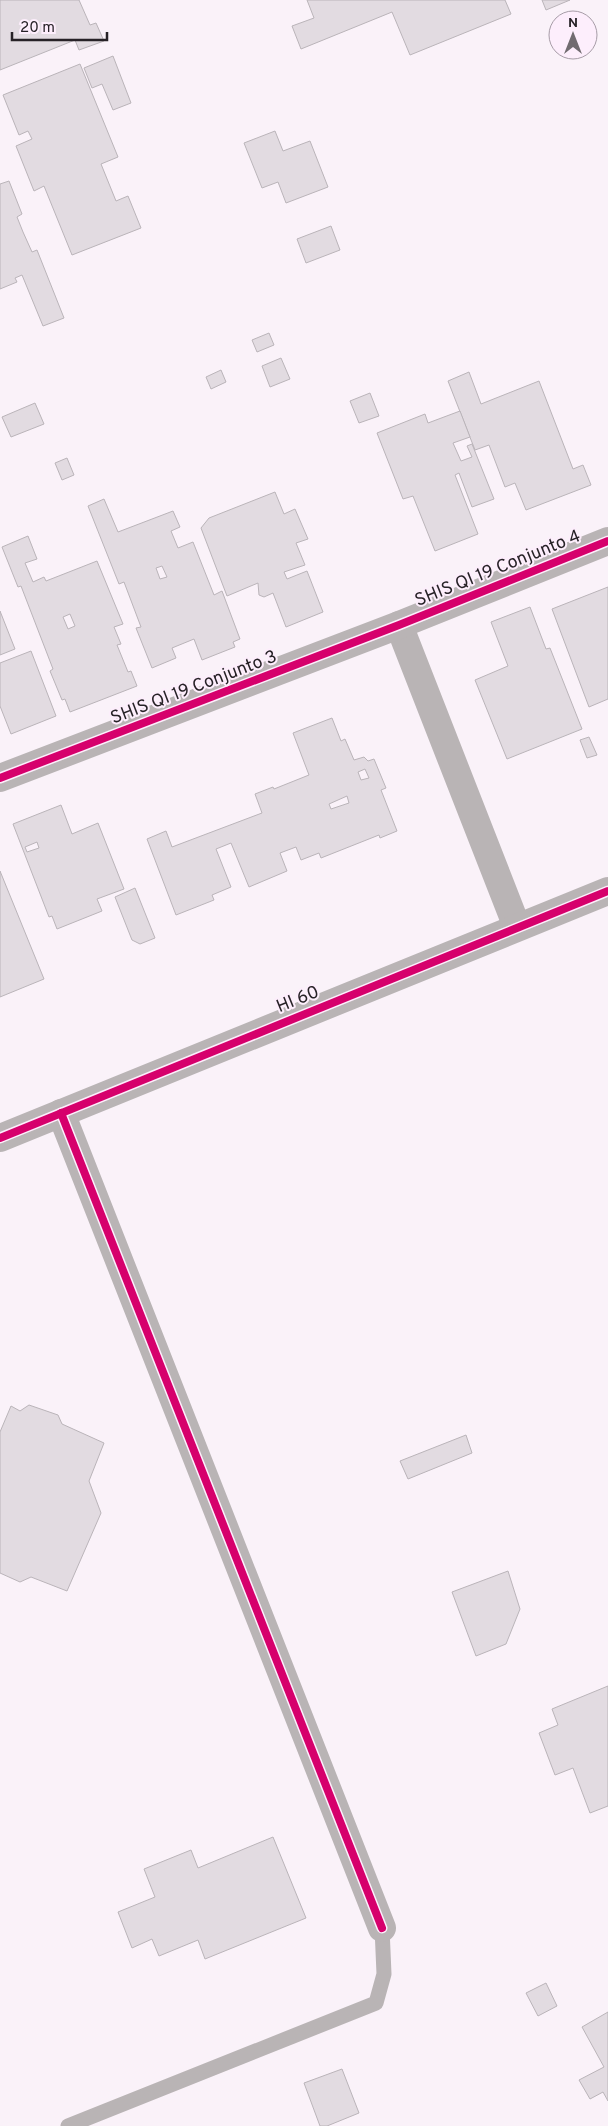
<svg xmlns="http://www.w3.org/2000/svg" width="608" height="2126" font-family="Overpass,sans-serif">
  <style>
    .building { fill: #e2dbe1; stroke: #bab4b9; fill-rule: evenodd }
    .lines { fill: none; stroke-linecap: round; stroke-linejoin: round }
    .service { stroke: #b9b4b5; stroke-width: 15 }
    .minor { stroke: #b9b4b5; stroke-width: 28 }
    .cycleway-casing { stroke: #fdeefc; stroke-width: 11 }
    .cycleway { stroke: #d6006c; stroke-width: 8 }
    .labels { text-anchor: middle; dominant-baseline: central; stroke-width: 4; stroke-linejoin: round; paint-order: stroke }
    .street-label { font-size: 18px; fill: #272227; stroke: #fdeefc }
  </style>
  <rect width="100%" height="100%" fill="#faf2f9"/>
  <g class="building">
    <path d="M0 0H79L90 25 96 23 104 41 79 50 75 40 0 70Z"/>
    <path d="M307 0H505L511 14 410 55 392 12 301 49 292 26 314 18Z"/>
    <path d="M542 0H570L546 10Z"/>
    <path d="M113 56 131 103 113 110 102 84 92 88 84 68Z"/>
    <path d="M80 64 118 157 101 164 116 201 128 196 141 228 72 255 44 186 34 191 16 146 32 139 28 131 19 135 3 95Z"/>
    <path d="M275 131 283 151 310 141 328 187 286 203 278 182 262 188 244 143Z"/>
    <path d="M9 181 22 214 17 217 23 232 32 252 37 250 64 318 43 326 22 275 15 278 17 282 0 289V184Z"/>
    <path d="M331 226 340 250 306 263 297 239Z"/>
    <path d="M269 333 274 345 257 352 252 340Z"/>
    <path d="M281 358 290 379 270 387 262 366Z"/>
    <path d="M221 370 226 382 211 389 206 377Z"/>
    <path d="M469 372 481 404 539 381 573 469 583 465 591 485 526 510 515 483 505 487 489 445 475 450 448 381Z"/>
    <path d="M370 393 379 416 359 423 350 401Z"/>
    <path d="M35 403 44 424 11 437 2 417Z"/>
    <path d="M460 411 470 437 453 443 461 461 472 457 467 446 472 444 494 499 472 507 459 473 455 475 478 534 435 551 413 496 403 499 377 433 425 414 428 423Z"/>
    <path d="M67 458 74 475 62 480 55 463Z"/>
    <path d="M275 492 284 514 295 509 308 539 296 543 305 565 284 572 287 579 307 571 323 612 286 627 273 593 264 597 259 595 258 583 227 596 201 528 209 518Z"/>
    <path d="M104 499 118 532 173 511 180 527 171 531 178 548 193 542 214 595 222 591 240 639 233 642 235 647 202 660 194 639 172 648 176 658 152 668 136 628 141 627 124 582 119 584 88 506ZM162 566 167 577 160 579 156 568Z"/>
    <path d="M28 536 37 559 25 563 33 582 44 577 46 581 97 561 123 624 114 627 121 644 117 645 128 672 131 671 137 686 70 712 65 699 62 700 50 671 53 669 21 586 18 587 2 547ZM70 614 75 626 68 629 63 617Z"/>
    <path d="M608 587V699L589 707 552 609Z"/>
    <path d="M530 607 546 649 550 648 582 729 507 759 475 680 508 666 491 622Z"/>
    <path d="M0 611 15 649 0 655Z"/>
    <path d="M31 651 56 716 11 734 0 706V663Z"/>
    <path d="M332 718 341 741 345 739 354 760 364 757 368 761 374 759 386 788 381 790 397 831 380 838 379 835 321 858 319 853 301 860 296 847 280 853 287 871 249 887 231 843 216 849 231 887 212 895 214 900 176 915 147 839 166 831 172 847 262 813 255 794 273 787 274 789 309 775 293 733ZM365 769 369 778 361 780 358 772ZM347 796 349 803 331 809 329 804Z"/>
    <path d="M589 737 597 755 587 758 580 740Z"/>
    <path d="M61 805 72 834 98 823 124 889 97 899 102 911 57 929 52 916 49 917 13 824ZM37 842 39 848 27 852 25 847Z"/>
    <path d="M0 871 44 979 0 997Z"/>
    <path d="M135 888 155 938 140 944 132 940 115 897Z"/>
    <path d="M29 1405 58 1415 62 1424 104 1443 89 1481 101 1513 67 1591 31 1577 20 1582 0 1573V1432L11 1406 20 1411Z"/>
    <path d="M466 1435 472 1453 408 1479 400 1461Z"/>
    <path d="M508 1571 520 1609 506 1644 476 1656 452 1592Z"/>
    <path d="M608 1686V1806L590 1813 573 1768 555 1775 539 1733 558 1725 552 1709Z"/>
    <path d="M273 1837 306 1918 205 1959 198 1940 159 1956 152 1939 132 1948 118 1912 155 1897 144 1869 191 1850 198 1868Z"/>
    <path d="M546 1983 557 2006 538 2016 526 1993Z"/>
    <path d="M608 2012V2101L603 2092 590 2099 579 2080 604 2067 582 2027Z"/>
    <path d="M342 2069 359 2113 327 2126H320L304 2083Z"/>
  </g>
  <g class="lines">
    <path class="service" d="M68 2126 376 2003 384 1974 382 1928"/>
    <g class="minor">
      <path d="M399 625 517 927"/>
      <path d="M0 778 399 625 608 541"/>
      <path d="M61 1113 382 1928"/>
      <path d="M0 1138 608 891"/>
    </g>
    <defs>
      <g id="cycleway">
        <path d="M0 778 399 625 608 541"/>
        <path d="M61 1113 382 1928"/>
        <path d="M0 1138 608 891"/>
      </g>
    </defs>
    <use href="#cycleway" class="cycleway-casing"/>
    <use href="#cycleway" class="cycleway"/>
  </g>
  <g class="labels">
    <g class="street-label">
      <text transform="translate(498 569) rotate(-22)">SHIS QI 19 Conjunto 4</text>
      <text transform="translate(194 688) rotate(-21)">SHIS QI 19 Conjunto 3</text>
      <text transform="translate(298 1000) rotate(-22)">HI 60</text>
    </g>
  </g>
  <g transform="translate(573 35)"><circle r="24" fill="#fdeefc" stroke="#a79ca7"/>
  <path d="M0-4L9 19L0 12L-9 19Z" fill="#716b70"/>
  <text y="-8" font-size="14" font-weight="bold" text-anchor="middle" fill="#272227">N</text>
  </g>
  <path d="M12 32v8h95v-8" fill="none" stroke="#272227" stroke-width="2.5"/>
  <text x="20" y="32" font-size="15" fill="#272227" stroke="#fdeefc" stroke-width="4" paint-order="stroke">20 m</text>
</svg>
